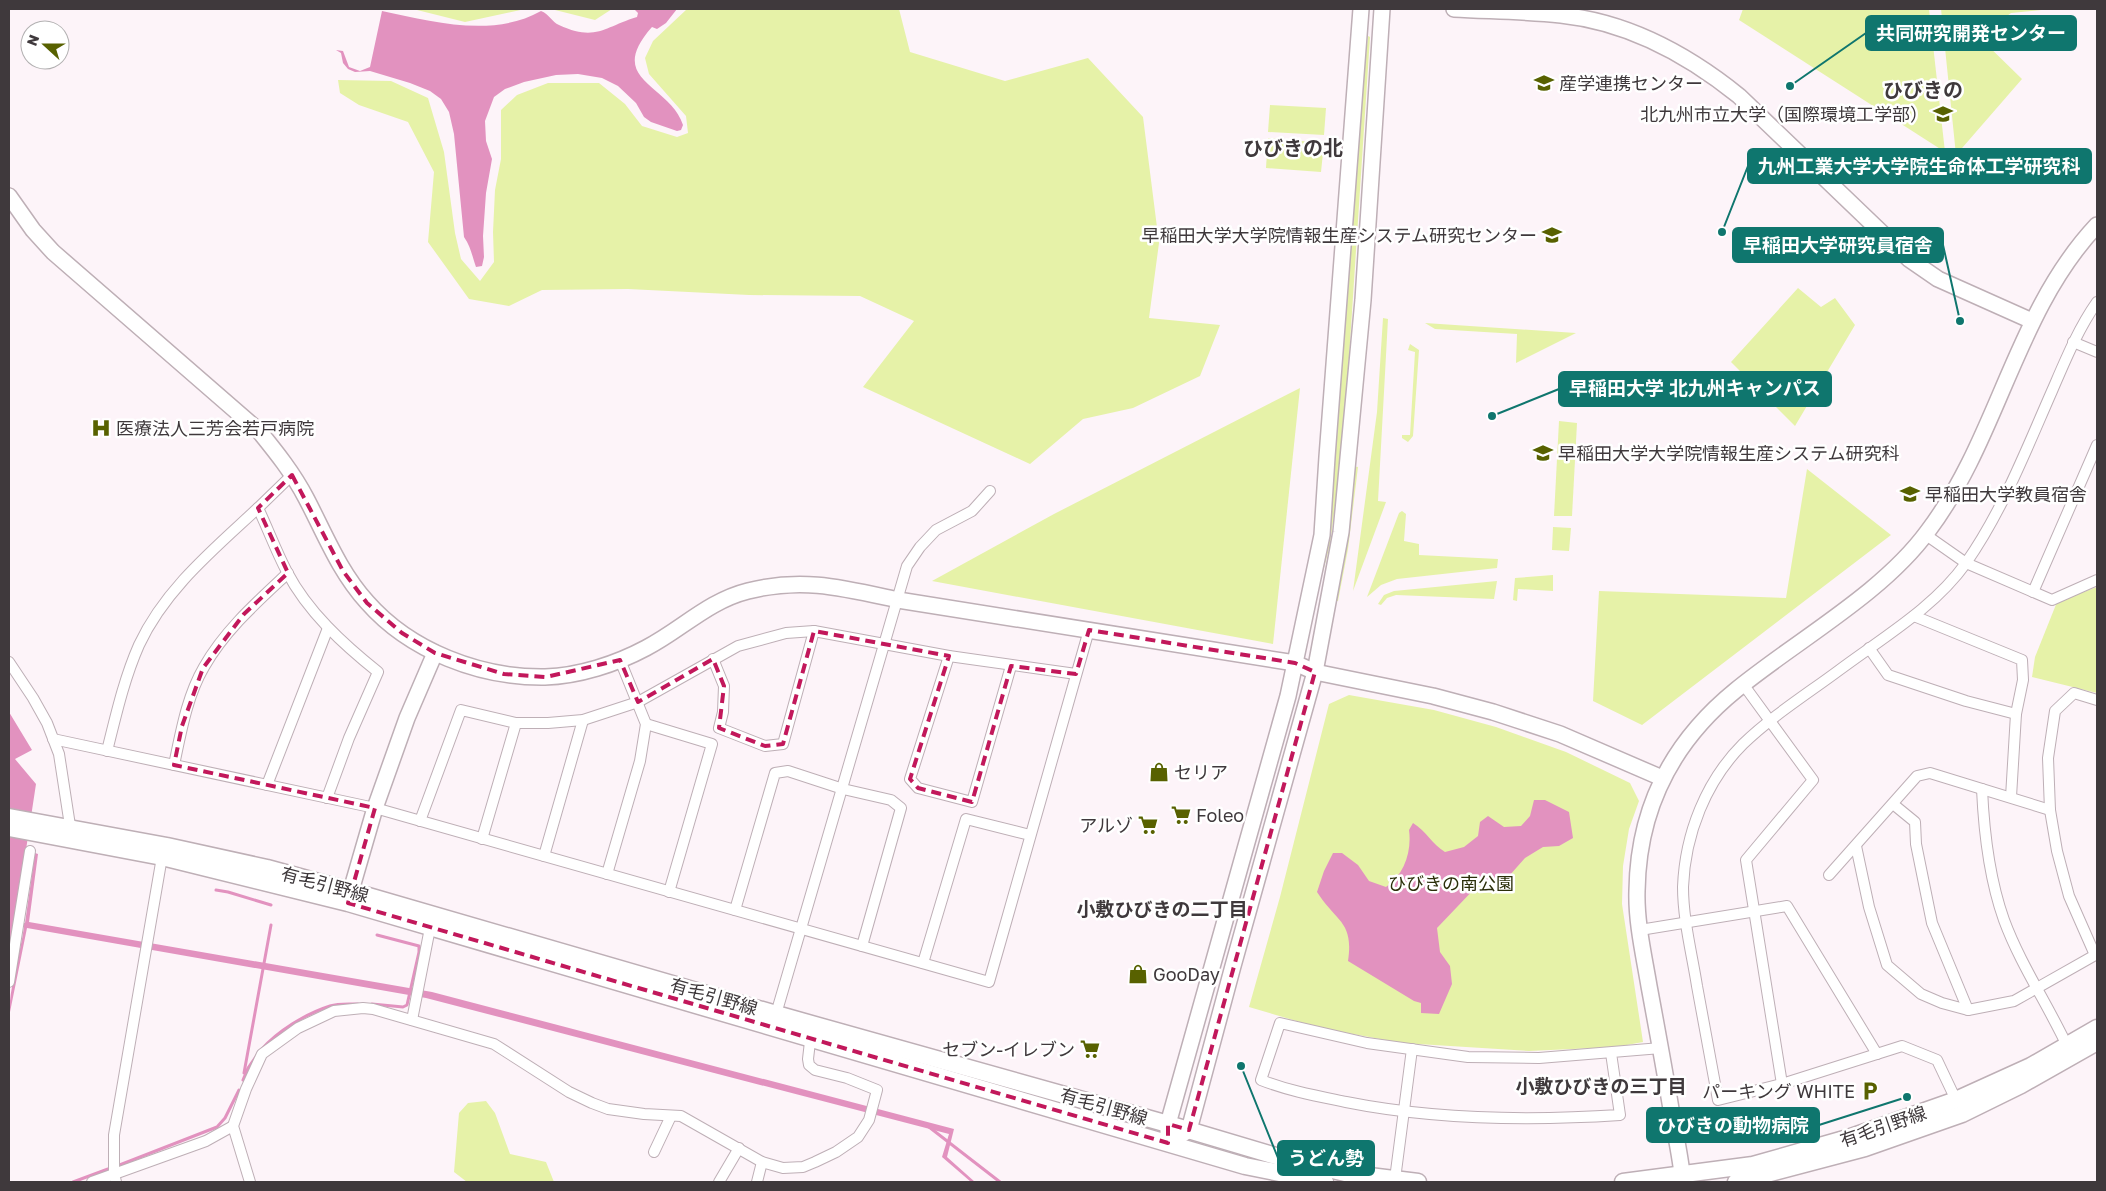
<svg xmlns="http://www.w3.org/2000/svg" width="2106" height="1191" font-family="'Golos Text','Noto Sans JP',sans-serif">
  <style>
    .green { fill: #e6f2a8 }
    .water { fill: #e292bf }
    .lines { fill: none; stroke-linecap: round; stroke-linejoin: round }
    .stream { stroke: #e292bf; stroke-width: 3 }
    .street-casing { stroke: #beafb6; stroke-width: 12 }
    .secondary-casing { stroke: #beafb6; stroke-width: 18 }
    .primary-casing { stroke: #beafb6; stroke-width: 19 }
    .street { stroke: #fff; stroke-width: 10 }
    .secondary { stroke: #fff; stroke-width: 15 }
    .primary { stroke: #fff; stroke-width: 16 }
    .marked { fill: none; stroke: #c2185b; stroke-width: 4; stroke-dasharray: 10 6; stroke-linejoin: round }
    .labels { text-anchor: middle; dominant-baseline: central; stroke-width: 5; stroke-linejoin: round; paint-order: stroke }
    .poi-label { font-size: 18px; fill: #3f393c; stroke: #fff; text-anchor: start }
    .park-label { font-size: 18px; fill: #2b2f0a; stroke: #fff }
    .street-label { font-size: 18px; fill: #3f393c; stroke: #fff }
    .neighbourhood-label { font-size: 19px; font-weight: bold; fill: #3f393c; stroke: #fff }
    .quarter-label { font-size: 20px; font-weight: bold; fill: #3f393c; stroke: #fff }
    .leader { fill: none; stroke: #0f766e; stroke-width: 2 }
    .callout-dot { fill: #0f766e; stroke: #fff; stroke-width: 2 }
    .callout { fill: #0f766e; stroke: #0f766e; stroke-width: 2 }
    .callout-label { font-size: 19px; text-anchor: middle; font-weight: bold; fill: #fff }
  </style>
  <rect width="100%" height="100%" fill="#fdf4f9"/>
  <g class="green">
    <path d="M413 9H525L465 22Z"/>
    <path d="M551 9H612L595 20Z"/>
    <path d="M687 9H899L910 52 1005 81 1088 58 1143 117 1159 243 1149 318 1220 325 1200 376 1133 408 1083 419 1030 464 863 387 914 321 860 296 749 295 628 289 542 290 509 306 469 299 428 242 434 172 408 122 359 105 340 93 338 80 391 81 428 98 444 152 455 233 461 259 480 281 494 262 493 232 495 190 501 159V110L517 95 548 83H599L625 104 642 126 677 137 688 133 686 116 649 74 645 58 653 41Z"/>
    <path d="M1743 9H1929L1945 152 1739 20Z"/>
    <path d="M1941 9H2051L2011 13 1979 37 2022 79 1956 155Z"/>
    <path d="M1368 36 1370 37 1344 434 1330 545 1317 594 1307 642 1356 133 1363 85Z"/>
    <path d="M1270 105 1326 108 1324 135 1268 132Z"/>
    <path d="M1268 138 1324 143 1321 172 1266 168Z"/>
    <path d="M1798 288 1821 307 1835 298 1855 325 1795 426 1731 362Z"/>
    <path d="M1383 318 1388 319 1378 501 1386 502 1353 591 1377 412Z"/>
    <path d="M1425 323 1576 333 1516 363 1517 334 1435 329Z"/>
    <path d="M1410 344 1419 350 1413 436 1408 442 1402 438V435H1410L1415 352 1408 350Z"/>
    <path d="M1300 388 1273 644 932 581 1054 514Z"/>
    <path d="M1559 421 1577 423 1572 516H1554Z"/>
    <path d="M1352 466 1358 467 1348 549 1338 601H1333Z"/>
    <path d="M1807 469 1891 535 1642 725 1593 701 1599 591 1786 598Z"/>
    <path d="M1402 511 1406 514 1404 541 1419 544V555L1498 559 1497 568 1397 579 1381 585 1367 597 1399 513Z"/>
    <path d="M1553 527 1571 528 1569 551 1552 550Z"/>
    <path d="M1553 575V591L1518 589 1517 601 1513 600 1515 578Z"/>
    <path d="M1497 581 1494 599 1396 595 1387 598 1381 605 1378 604 1384 595 1394 591Z"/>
    <path d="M2097 587V693L2032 677 2035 657 2057 602Z"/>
    <path d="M1349 695 1434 710 1496 727 1566 752 1630 783 1639 801 1629 829 1623 866 1622 904 1643 1042 1616 1047 1529 1051 1402 1043 1320 1028 1249 1007 1280 897 1329 704Z"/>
    <path d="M486 1101 495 1113 510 1154 546 1162 554 1182H467L454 1172 459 1113 468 1103Z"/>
  </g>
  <g class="water">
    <path d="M634 9H677L666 23 657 29 652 27C604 81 670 84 683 125L681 130 677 131 651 122 644 117 636 103 618 86 602 78 578 74 556 75 524 82 505 89 494 97 485 121 486 141 492 159 486 193 483 236 484 257 482 266 476 267C472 256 471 247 464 237L454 134 449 112 441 99 430 91 410 83 370 71 355 72 348 69 343 63 341 53 336 50 343 51 349 67 360 71 370 67 382 11C433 22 493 38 541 11 549 14 552 22 559 25 596 42 604 27 637 17L638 13Z"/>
    <path d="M9 712 32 750 15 759 36 784 15 922 25 923 35 853 38 854 29 922 432 992 954 1129 947 1157 975 1182H971L942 1157 949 1134 426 998 27 928 9 1017C9 987 20 956 24 927L14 926 9 957Z"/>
    <path d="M1534 800H1545L1569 812 1573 838 1559 846 1543 847 1525 858 1509 876 1478 885 1437 928 1440 952 1450 966 1452 984 1439 1014 1421 1013V1003L1414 1001 1348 961C1354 921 1336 922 1317 892L1324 871 1333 853H1342L1358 865 1369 881 1386 887C1404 875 1412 852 1409 830L1413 823C1426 831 1432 844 1445 852L1464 847 1478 836 1480 822 1488 816 1504 827 1521 826 1530 816Z"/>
  </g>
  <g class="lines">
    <g class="stream">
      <path d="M216 890 228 892 271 905"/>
      <path d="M372 1004 403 1007 407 1005 419 952V946L377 935"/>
      <path d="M261 1050C278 1031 305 1014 330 1006 339 1003 349 1004 358 1004"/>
      <path d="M244 1073 271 925"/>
      <path d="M243 1080 248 1068 257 1055"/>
      <path d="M929 1127 1000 1182"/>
      <path d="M117 1166 217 1127 225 1118 239 1090"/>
      <path d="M73 1182 108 1169"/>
    </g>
    <defs>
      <g id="street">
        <path d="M2073 342 2097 352"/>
        <path d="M292 475 258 508C268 529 276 551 287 572 308 612 343 644 378 672L349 738 327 798"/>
        <path d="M1926 535 1966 563 2052 600 2097 580"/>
        <path d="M2033 592 2097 445"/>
        <path d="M1914 616 2022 660 2023 680 2016 714 2011 797"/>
        <path d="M1869 648 1888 675 1966 701 2016 714"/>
        <path d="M949 656 910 779 918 788 972 802 1011 666"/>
        <path d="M713 659 724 686 723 712 719 728 765 746 783 744 814 631"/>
        <path d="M9 662 33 698 47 723 59 754 71 832"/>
        <path d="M1743 684 1813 780 1746 860 1782 1084"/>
        <path d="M646 724 712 744 669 892"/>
        <path d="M53 739 375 808 989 982 1089 630"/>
        <path d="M107 751C116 715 124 679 139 645 165 589 214 549 258 508"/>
        <path d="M174 765C181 732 187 696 204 667 225 630 257 602 288 573"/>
        <path d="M267 785 328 628"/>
        <path d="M1982 789C1984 834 1989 878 2004 920 2021 966 2049 1006 2069 1050"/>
        <path d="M1893 804 1915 822 1916 844 1932 923 1968 1010"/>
        <path d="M420 821 461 710 516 723H548L583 720 638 702 738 646 786 633 814 631 949 656 1076 674"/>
        <path d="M482 839 516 723"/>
        <path d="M1856 846 1869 907 1887 965 1921 994 1942 1003 1968 1010 2014 1001 2097 954"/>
        <path d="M544 856 583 720"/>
        <path d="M607 874 640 761 646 724 620 660"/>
        <path d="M1829 875 1917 776 1930 773 2050 810"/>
        <path d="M735 910 775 773 788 771 843 789 891 800 901 808 862 946"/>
        <path d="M1640 930 1787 906 1877 1054"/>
        <path d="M2095 955 2069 896 2057 851 2050 810 2048 758 2055 711 2074 693 2097 700"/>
        <path d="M923 963 966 819 1030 835"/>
        <path d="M9 982 30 851"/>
        <path d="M776 1014 907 566 920 547 936 530 972 511 990 491"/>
        <path d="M412 1020 430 928"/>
        <path d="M1611 1053 1620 1115C1528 1121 1436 1120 1346 1102 1317 1096 1289 1091 1261 1080L1280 1023 1367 1043 1468 1057 1539 1058 1661 1048"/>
        <path d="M1956 1100 1937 1060 1902 1046 1782 1084 1718 1100C1711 1062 1704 1024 1697 986 1692 954 1683 920 1683 887 1685 834 1706 781 1743 744 1772 716 1807 694 1838 671 1882 638 1934 608 1966 563 2003 510 2026 450 2052 391 2065 361 2078 329 2097 302"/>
        <path d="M654 1152 671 1116"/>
        <path d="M1395 1179 1412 1049"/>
        <path d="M92 1182 206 1141 233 1126"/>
        <path d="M116 1182 114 1174V1135L162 857"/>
        <path d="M250 1182 233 1126 246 1089 262 1054 298 1028 334 1011 363 1008 373 1009 494 1044 569 1092 592 1103 608 1109 644 1114 681 1116 762 1162 783 1168 803 1167 815 1162 836 1152 858 1137 869 1120 877 1090 847 1078 815 1070 809 1065 808 1059 811 1033"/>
        <path d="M719 1182 739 1148"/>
        <path d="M757 1182 762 1162"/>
      </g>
      <g id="secondary">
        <path d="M1454 9C1489 11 1526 11 1561 15 1628 22 1687 54 1739 96L1909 259 1938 279 2032 321"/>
        <path d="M9 196 33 230 53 252 259 431C276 452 293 473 306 498 325 534 339 571 367 602 410 651 480 678 545 677 579 676 616 664 646 648 681 630 708 601 748 591 803 577 843 588 898 600L1295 663 1315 672 1433 696 1493 712 1560 734 1662 778"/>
        <path d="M348 901 375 808 407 718 435 653"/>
        <path d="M1168 1137V1124L1288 696 1322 535 1327 457 1361 9"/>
        <path d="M1168 1143 1189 1130 1233 966 1315 672 1341 532 1363 300 1382 9"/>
        <path d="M1683 1182C1681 1160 1676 1137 1672 1115 1665 1072 1657 1029 1649 986 1644 956 1636 922 1637 891 1638 808 1672 742 1736 690 1797 640 1882 594 1928 531 1999 437 2015 312 2097 225"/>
      </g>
      <g id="primary">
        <path d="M9 817 167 846 267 868 351 891 776 1014 1168 1124 1286 1159 1345 1173 1418 1182"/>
        <path d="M9 828 162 857 348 903 1245 1166 1325 1182"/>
        <path d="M1623 1182 1753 1165 1848 1138 1956 1100 2031 1066 2097 1028"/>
        <path d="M1736 1182 1865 1148 1962 1114 2021 1085 2097 1042"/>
      </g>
    </defs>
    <use href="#street" class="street-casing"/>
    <use href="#secondary" class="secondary-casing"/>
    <use href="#primary" class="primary-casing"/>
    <use href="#street" class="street"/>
    <use href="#secondary" class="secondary"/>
    <use href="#primary" class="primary"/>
  </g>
  <path class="marked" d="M292 475 343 571 367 603 402 633 435 653 504 674 546 677 620 660 638 702 713 659 724 686 719 728 765 746 783 744 814 631 949 656 910 779 918 788 972 802 1011 666 1076 674 1089 630 1295 663 1315 672 1189 1130 1168 1124V1143L348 903 375 808 174 765 182 726 203 668 244 614 288 573 258 508Z"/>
  <defs>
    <symbol id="university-bare" viewBox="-9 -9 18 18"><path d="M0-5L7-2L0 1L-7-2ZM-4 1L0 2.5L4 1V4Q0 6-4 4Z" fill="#586100" stroke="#fff" stroke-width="2.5" paint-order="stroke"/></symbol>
    <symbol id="hospital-bare" viewBox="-9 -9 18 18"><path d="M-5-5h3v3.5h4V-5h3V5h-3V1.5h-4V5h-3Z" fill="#586100" stroke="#fff" stroke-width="2.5" paint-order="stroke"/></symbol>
    <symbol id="shop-bare" viewBox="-9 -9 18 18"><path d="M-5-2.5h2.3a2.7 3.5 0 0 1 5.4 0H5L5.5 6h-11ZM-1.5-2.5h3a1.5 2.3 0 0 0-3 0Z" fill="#586100" stroke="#fff" stroke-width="2.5" paint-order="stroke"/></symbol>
    <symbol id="supermarket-bare" viewBox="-9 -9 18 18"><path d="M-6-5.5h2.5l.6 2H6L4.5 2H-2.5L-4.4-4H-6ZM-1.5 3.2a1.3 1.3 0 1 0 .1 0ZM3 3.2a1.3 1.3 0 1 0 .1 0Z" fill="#586100" stroke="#fff" stroke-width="2.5" paint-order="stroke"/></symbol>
    <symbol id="parking-bare" viewBox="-9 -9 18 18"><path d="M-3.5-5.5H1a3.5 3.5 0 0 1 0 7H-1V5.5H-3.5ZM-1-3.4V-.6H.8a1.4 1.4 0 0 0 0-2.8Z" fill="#586100" stroke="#fff" stroke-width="2.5" paint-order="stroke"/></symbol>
  </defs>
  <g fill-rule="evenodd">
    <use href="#university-bare" x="1530" y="69" width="28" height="28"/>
    <use href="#university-bare" x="1929" y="100" width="28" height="28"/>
    <use href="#university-bare" x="1538" y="221" width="28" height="28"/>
    <use href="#hospital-bare" x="87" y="414" width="28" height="28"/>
    <use href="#university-bare" x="1529" y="439" width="28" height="28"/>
    <use href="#university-bare" x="1896" y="480" width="28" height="28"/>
    <use href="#shop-bare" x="1145" y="758" width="28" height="28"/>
    <use href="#supermarket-bare" x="1167" y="801" width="28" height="28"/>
    <use href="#supermarket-bare" x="1134" y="811" width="28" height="28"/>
    <use href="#shop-bare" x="1124" y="960" width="28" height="28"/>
    <use href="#supermarket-bare" x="1076" y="1035" width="28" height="28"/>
    <use href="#parking-bare" x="1856" y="1077" width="28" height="28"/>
  </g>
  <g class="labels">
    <g class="poi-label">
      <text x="1559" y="83">産学連携センター</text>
      <text x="1928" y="114" text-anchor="end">北九州市立大学（国際環境工学部）</text>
      <text x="1537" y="235" text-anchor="end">早稲田大学大学院情報生産システム研究センター</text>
      <text x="116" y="428">医療法人三芳会若戸病院</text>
      <text x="1558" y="453">早稲田大学大学院情報生産システム研究科</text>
      <text x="1925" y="494">早稲田大学教員宿舎</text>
      <text x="1174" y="772">セリア</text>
      <text x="1196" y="815">Foleo</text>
      <text x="1133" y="825" text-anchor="end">アルゾ</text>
      <text x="1153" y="974">GooDay</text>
      <text x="1075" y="1049" text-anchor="end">セブン-イレブン</text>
      <text x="1855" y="1091" text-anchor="end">パーキング WHITE</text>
    </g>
    <g class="park-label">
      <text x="1451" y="883">ひびきの南公園</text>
    </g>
    <g class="street-label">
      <text transform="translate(325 884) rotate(15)">有毛引野線</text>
      <text transform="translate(714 996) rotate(16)">有毛引野線</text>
      <text transform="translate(1104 1106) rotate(16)">有毛引野線</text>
      <text transform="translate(1883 1126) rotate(-19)">有毛引野線</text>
    </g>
    <g class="neighbourhood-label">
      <text x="1162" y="908">小敷ひびきの二丁目</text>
      <text x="1601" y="1085">小敷ひびきの三丁目</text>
    </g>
    <g class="quarter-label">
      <text x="1923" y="89">ひびきの</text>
      <text x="1293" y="147">ひびきの北</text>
    </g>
  </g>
  <path class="leader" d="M1790 86L1866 33M1722 232L1748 166M1960 321L1943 245M1492 416L1559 389M1907 1097L1819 1125M1241 1066L1278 1158"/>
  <g class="callout-dot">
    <circle cx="1790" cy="86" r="5"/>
    <circle cx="1722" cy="232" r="5"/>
    <circle cx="1960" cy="321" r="5"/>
    <circle cx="1492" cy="416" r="5"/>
    <circle cx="1907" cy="1097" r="5"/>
    <circle cx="1241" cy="1066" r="5"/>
  </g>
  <g class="callout">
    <rect x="1866" y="16" width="210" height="34" rx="5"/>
    <rect x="1748" y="149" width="343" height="34" rx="5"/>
    <rect x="1733" y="228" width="210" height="34" rx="5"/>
    <rect x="1559" y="372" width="272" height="34" rx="5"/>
    <rect x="1647" y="1108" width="172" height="34" rx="5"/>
    <rect x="1278" y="1141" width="96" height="34" rx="5"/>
  </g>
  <g class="callout-label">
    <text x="1971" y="40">共同研究開発センター</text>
    <text x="1919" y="173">九州工業大学大学院生命体工学研究科</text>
    <text x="1838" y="252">早稲田大学研究員宿舎</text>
    <text x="1695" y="395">早稲田大学 北九州キャンパス</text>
    <text x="1733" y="1132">ひびきの動物病院</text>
    <text x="1326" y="1165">うどん勢</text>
  </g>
  <rect width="2106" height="1191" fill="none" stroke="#3f393c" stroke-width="20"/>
  <g transform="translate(45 45) rotate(291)"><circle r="24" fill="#ffffff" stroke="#b2b0b1"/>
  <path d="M0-4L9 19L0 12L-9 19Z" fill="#586100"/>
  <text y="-8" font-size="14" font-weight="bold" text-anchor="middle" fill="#3f393c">N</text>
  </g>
</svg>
